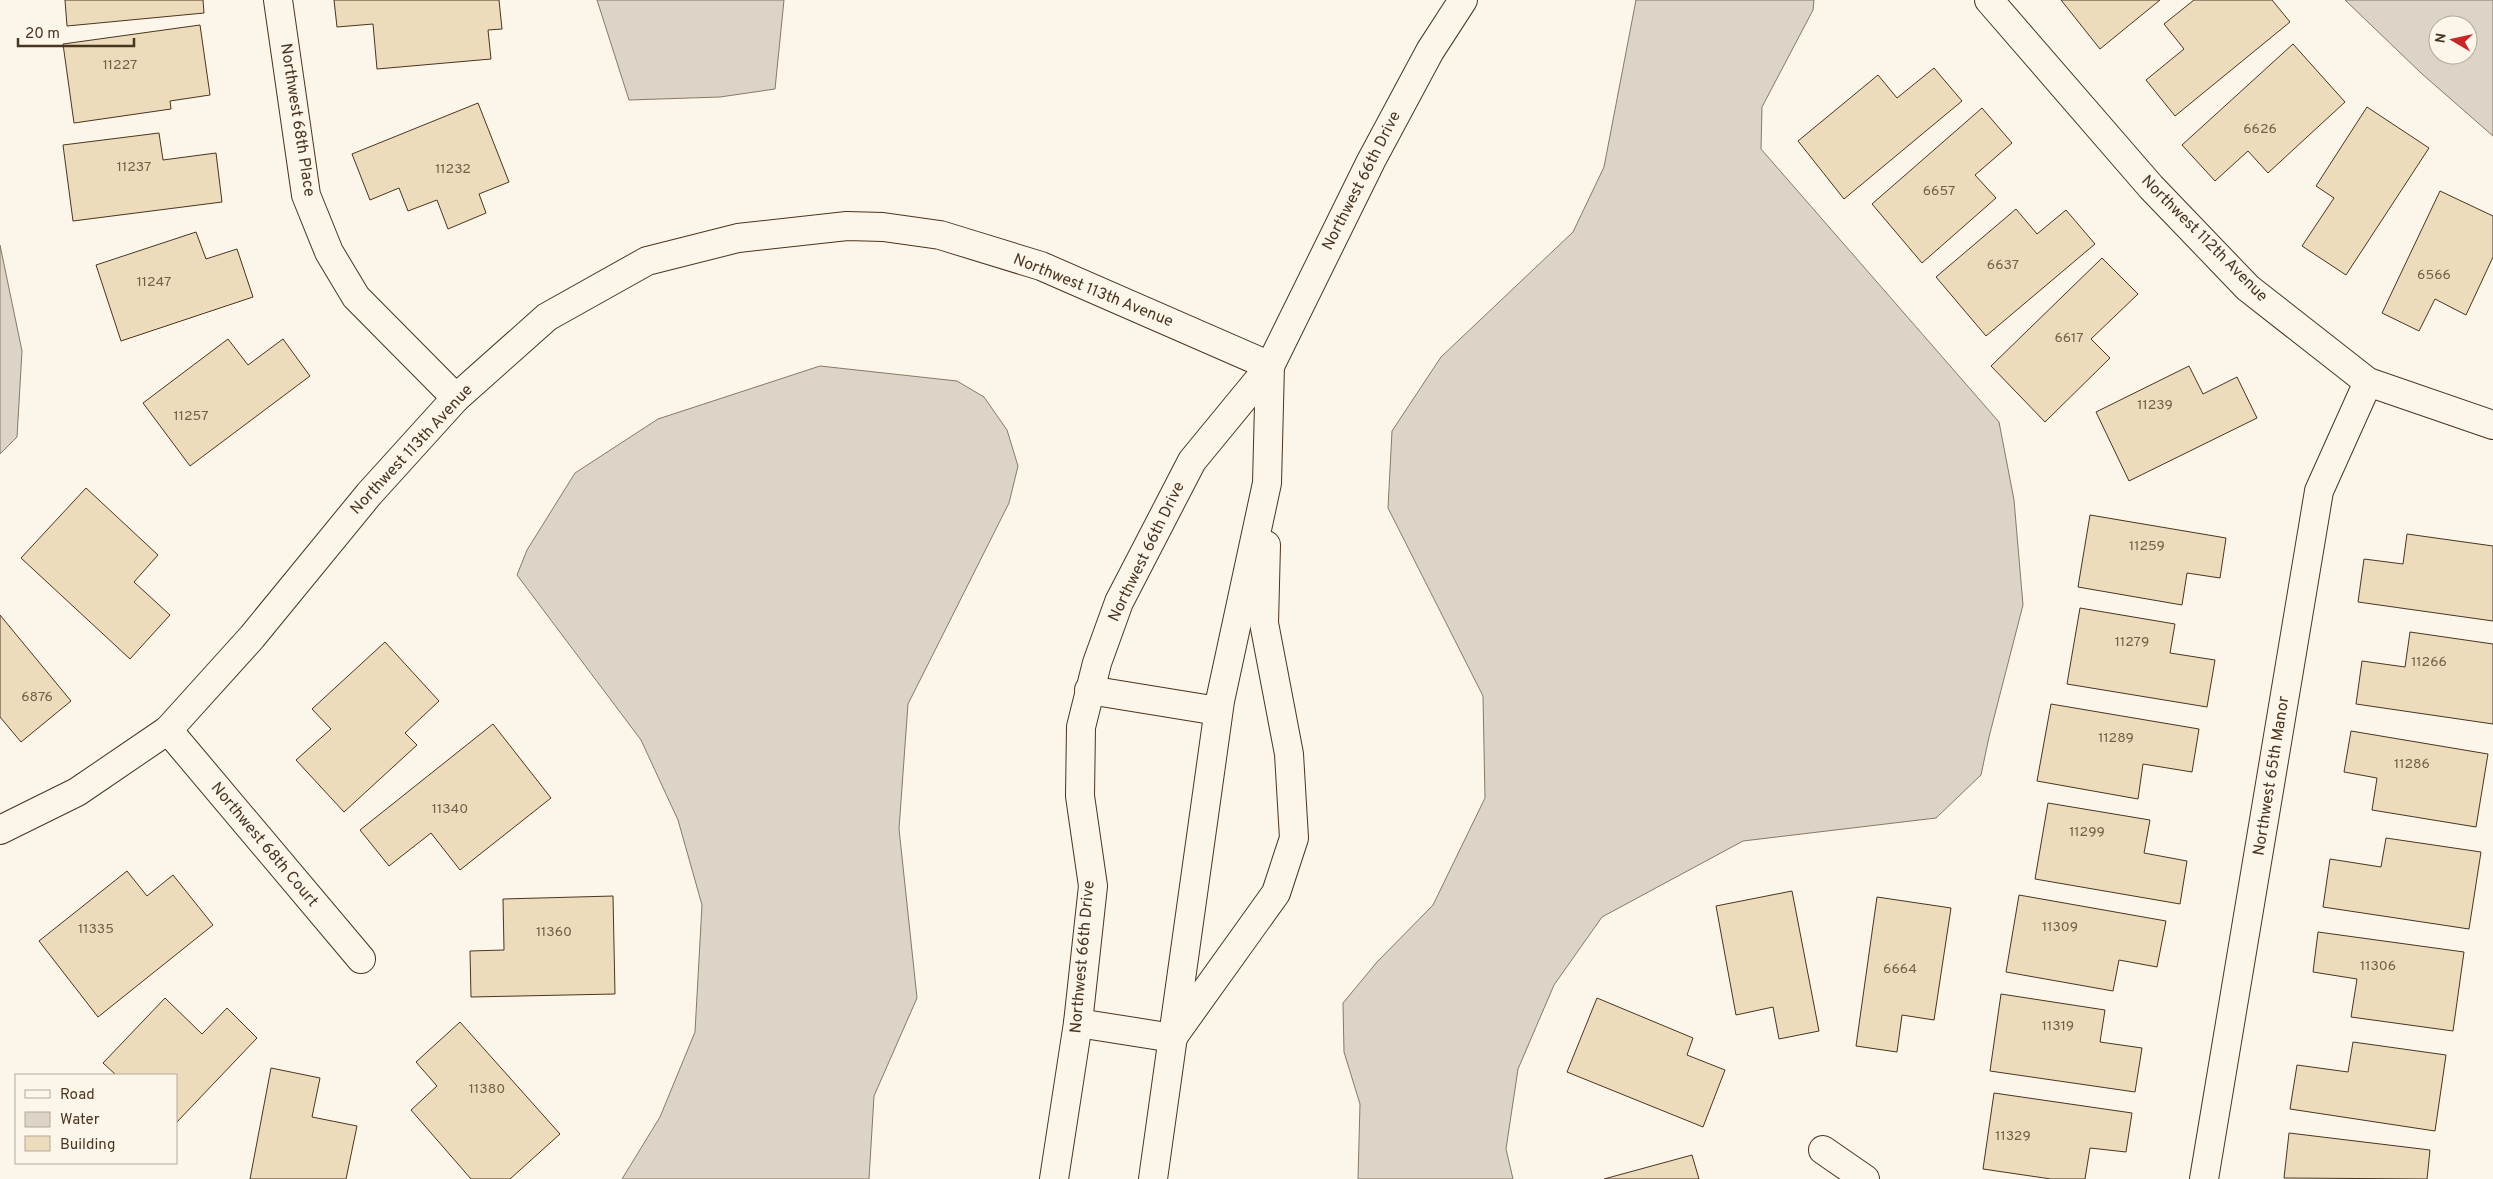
<svg xmlns="http://www.w3.org/2000/svg" width="2493" height="1179" font-family="Overpass,sans-serif">
  <style>
    .water { fill: #dcd4c6; stroke: #887966; fill-rule: evenodd }
    .building { fill: #ecdcbc; stroke: #4a3520 }
    .lines { fill: none; stroke-linecap: round; stroke-linejoin: round }
    .street-casing { stroke: #4a3520; stroke-width: 30 }
    .street { stroke: #fbf6e9; stroke-width: 28 }
    .labels { text-anchor: middle; dominant-baseline: central; stroke-width: 4; stroke-linejoin: round; paint-order: stroke }
    .number-label { font-size: 14px; fill: #725f47 }
    .street-label { font-size: 16px; fill: #4a3520; stroke: #fbf6e9 }
  </style>
  <rect width="100%" height="100%" fill="#fbf6e9"/>
  <g class="water">
    <path d="M597 0H784L775 89 720 97 629 100Z"/>
    <path d="M1636 0H1814L1813 10 1762 107 1761 149 1999 422 2014 500 2023 605 1989 737 1981 775 1936 818 1743 841 1602 917 1554 985 1518 1069 1506 1149 1513 1179H1358L1360 1104 1344 1052 1343 1003 1377 962 1433 905 1485 798 1483 696 1388 508 1392 431 1441 357 1573 232 1604 167Z"/>
    <path d="M2345 0H2493V136L2421 73ZM2438 25H2468V55H2438Z"/>
    <path d="M0 245 22 351 17 437 0 454Z"/>
    <path d="M820 366 957 381 984 397 1007 430 1018 466 1009 503 908 704 899 829 917 998 874 1096 869 1179H622L660 1117 695 1032 702 905 678 820 641 740 517 575 527 550 575 473 658 419Z"/>
  </g>
  <g class="building">
    <path d="M65 0H203L204 13 67 26Z"/>
    <path d="M334 0H499L502 29 488 30 491 59 377 69 373 24 337 27Z"/>
    <path d="M2061 0H2160L2100 49Z"/>
    <path d="M2194 0H2272L2290 22 2175 116 2146 80 2184 49 2164 24Z"/>
    <path d="M200 25 210 95 170 101 171 109 74 123 63 44Z"/>
    <path d="M2293 44 2345 102 2268 173 2248 151 2215 181 2182 145Z"/>
    <path d="M1934 68 1962 101 1844 199 1798 141 1878 75 1897 98Z"/>
    <path d="M478 103 509 182 479 194 486 213 448 229 437 200 408 211 399 188 370 200 352 154Z"/>
    <path d="M2367 107 2429 148 2346 275 2302 246 2334 198 2316 186Z"/>
    <path d="M1982 108 2012 143 1975 175 1996 198 1922 263 1872 204Z"/>
    <path d="M159 133 163 160 216 153 222 202 73 221 63 145Z"/>
    <path d="M2440 191 2493 216V257L2466 315 2435 299 2419 331 2382 313Z"/>
    <path d="M2016 209 2037 234 2066 210 2095 244 1986 336 1936 277Z"/>
    <path d="M196 232 206 259 237 249 253 297 121 341 96 265Z"/>
    <path d="M2102 258 2138 294 2091 339 2110 358 2045 422 1991 366Z"/>
    <path d="M228 339 248 365 283 339 310 376 190 466 143 403Z"/>
    <path d="M2189 366 2203 394 2237 377 2257 418 2129 481 2096 412Z"/>
    <path d="M86 488 158 555 134 582 170 615 130 659 21 558Z"/>
    <path d="M2090 515 2226 538 2220 578 2187 573 2182 605 2078 587Z"/>
    <path d="M2407 534 2493 546V621L2358 602 2364 559 2403 564Z"/>
    <path d="M2080 608 2175 624 2170 653 2215 660 2207 707 2067 684Z"/>
    <path d="M0 615 71 701 21 742 0 717Z"/>
    <path d="M2410 632 2493 644V724L2356 704 2362 661 2405 667Z"/>
    <path d="M385 642 439 701 405 733 417 745 344 812 296 760 331 729 312 709Z"/>
    <path d="M2051 704 2199 729 2192 772 2143 764 2138 799 2037 781Z"/>
    <path d="M493 724 551 798 460 870 431 833 389 866 360 830Z"/>
    <path d="M2351 731 2488 754 2476 827 2372 810 2377 778 2344 772Z"/>
    <path d="M2048 803 2150 820 2144 853 2187 861 2180 904 2035 879Z"/>
    <path d="M2386 838 2481 852 2469 929 2323 907 2330 859 2381 867Z"/>
    <path d="M127 871 147 896 173 875 213 925 98 1017 39 941Z"/>
    <path d="M1792 891 1819 1031 1779 1039 1773 1007 1736 1015 1716 906Z"/>
    <path d="M2019 895 2166 921 2157 967 2119 960 2113 991 2006 972Z"/>
    <path d="M613 896 615 994 471 997 470 951 504 950 503 899Z"/>
    <path d="M1877 897 1951 908 1934 1020 1902 1015 1897 1052 1856 1046Z"/>
    <path d="M2318 932 2464 952 2453 1031 2351 1017 2357 979 2313 972Z"/>
    <path d="M2001 994 2105 1010 2100 1042 2142 1048 2135 1092 1990 1071Z"/>
    <path d="M165 998 202 1034 227 1008 257 1038 176 1123V1075H116L103 1063Z"/>
    <path d="M1597 998 1693 1038 1687 1055 1725 1070 1703 1127 1567 1072Z"/>
    <path d="M460 1022 560 1134 510 1179H471L411 1110 437 1086 416 1062Z"/>
    <path d="M2353 1042 2446 1055 2435 1131 2290 1109 2297 1065 2348 1072Z"/>
    <path d="M271 1068 320 1078 312 1117 357 1126 346 1179H250Z"/>
    <path d="M1994 1093 2132 1113 2126 1152 2090 1148 2085 1179H2051L1983 1169Z"/>
    <path d="M2289 1133 2430 1150 2427 1179 2284 1178Z"/>
    <path d="M1692 1155 1699 1179H1604Z"/>
  </g>
  <g class="lines">
    <defs>
      <g id="street">
        <path d="M278 0 306 195 329 252 356 297 456 398"/>
        <path d="M1989 0 2151 187 2248 288 2368 382 2493 425"/>
        <path d="M1089 690 1218 711"/>
        <path d="M168 730 361 959"/>
        <path d="M0 830 77 792 168 730 252 637 369 494 456 398 547 317 647 261 738 238 847 226 883 227 940 235 1041 266 1270 366"/>
        <path d="M1078 1023 1173 1038"/>
        <path d="M1175 1034 1276 893 1294 838 1289 754 1264 623 1266 545"/>
        <path d="M1823 1150 1865 1179"/>
        <path d="M1054 1179 1078 1023 1093 886 1080 796 1081 727 1097 663 1119 602 1192 461 1270 366 1371 161 1430 51 1463 0"/>
        <path d="M1153 1179 1220 701 1267 483 1270 366"/>
        <path d="M2204 1179 2319 491 2368 382"/>
      </g>
    </defs>
    <use href="#street" class="street-casing"/>
    <use href="#street" class="street"/>
  </g>
  <g class="labels">
    <g class="number-label">
      <text x="120" y="65">11227</text>
      <text x="2260" y="129">6626</text>
      <text x="134" y="167">11237</text>
      <text x="453" y="169">11232</text>
      <text x="1939" y="191">6657</text>
      <text x="2003" y="265">6637</text>
      <text x="2434" y="275">6566</text>
      <text x="154" y="282">11247</text>
      <text x="2069" y="338">6617</text>
      <text x="2155" y="405">11239</text>
      <text x="191" y="416">11257</text>
      <text x="2147" y="546">11259</text>
      <text x="2132" y="642">11279</text>
      <text x="2429" y="662">11266</text>
      <text x="37" y="697">6876</text>
      <text x="2116" y="738">11289</text>
      <text x="2412" y="764">11286</text>
      <text x="450" y="809">11340</text>
      <text x="2087" y="832">11299</text>
      <text x="2060" y="927">11309</text>
      <text x="96" y="929">11335</text>
      <text x="554" y="932">11360</text>
      <text x="2378" y="966">11306</text>
      <text x="1900" y="969">6664</text>
      <text x="2058" y="1026">11319</text>
      <text x="487" y="1089">11380</text>
      <text x="2013" y="1136">11329</text>
    </g>
    <g class="street-label">
      <text transform="translate(297 120) rotate(81)">Northwest 68th Place</text>
      <text transform="translate(1362 181) rotate(-63)">Northwest 66th Drive</text>
      <text transform="translate(2204 239) rotate(45)">Northwest 112th Avenue</text>
      <text transform="translate(1093 291) rotate(22)">Northwest 113th Avenue</text>
      <text transform="translate(412 450) rotate(-47)">Northwest 113th Avenue</text>
      <text transform="translate(1147 552) rotate(-64)">Northwest 66th Drive</text>
      <text transform="translate(2272 776) rotate(-81)">Northwest 65th Manor</text>
      <text transform="translate(264 845) rotate(50)">Northwest 68th Court</text>
      <text transform="translate(1083 957) rotate(-85)">Northwest 66th Drive</text>
    </g>
  </g>
  <rect x="15" y="1074" width="162" height="90" fill="#fbf6e9" stroke="#b4a999"/>
  <rect x="25" y="1090" width="25" height="8" fill="#fbf6e9" stroke="#b4a999"/>
  <text x="60" y="1099" font-size="15" fill="#4a3520">Road</text>
  <rect x="25" y="1112" width="25" height="15" fill="#dcd4c6" stroke="#b4a999"/>
  <text x="60" y="1124" font-size="15" fill="#4a3520">Water</text>
  <rect x="25" y="1136" width="25" height="15" fill="#ecdcbc" stroke="#b4a999"/>
  <text x="60" y="1149" font-size="15" fill="#4a3520">Building</text>
  <g transform="translate(2453 40) rotate(279)"><circle r="24" fill="#fbf6e9" stroke="#b4a999"/>
  <path d="M0-4L9 19L0 12L-9 19Z" fill="#c62828"/>
  <text y="-8" font-size="14" font-weight="bold" text-anchor="middle" fill="#4a3520">N</text>
  </g>
  <path d="M18 38v8h116v-8" fill="none" stroke="#4a3520" stroke-width="2.5"/>
  <text x="25" y="38" font-size="15" fill="#4a3520" stroke="#fbf6e9" stroke-width="4" paint-order="stroke">20 m</text>
</svg>
